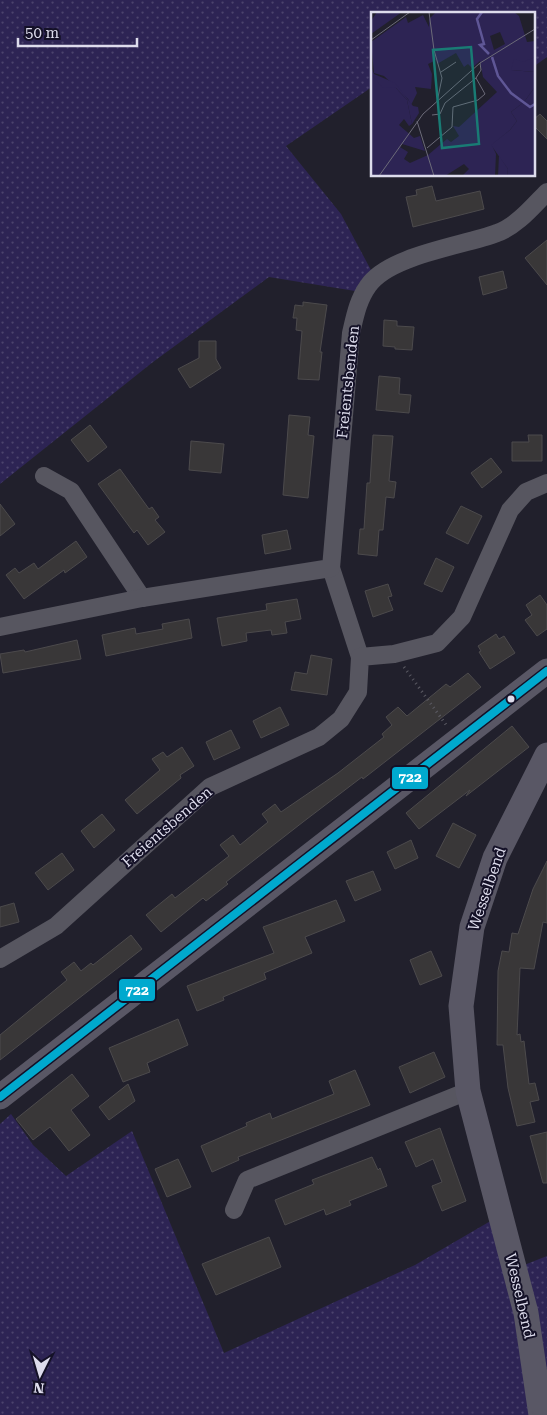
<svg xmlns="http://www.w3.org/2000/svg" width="547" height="1415" font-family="'Roboto Serif',serif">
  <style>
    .grass { fill: url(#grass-dots) }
    .building { fill: #393738; stroke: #4c4a4c }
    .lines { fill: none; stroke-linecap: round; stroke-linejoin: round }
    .path { stroke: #5c5b64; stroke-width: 3; stroke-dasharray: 1 4; stroke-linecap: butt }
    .street { stroke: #575660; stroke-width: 18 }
    .secondary { stroke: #595765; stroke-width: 25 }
    .bus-1-casing { stroke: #141127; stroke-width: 11 }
    .bus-1 { stroke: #00a9ce; stroke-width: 8 }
    .bus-dot { fill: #dddcec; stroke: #141127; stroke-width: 2 }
    .labels { text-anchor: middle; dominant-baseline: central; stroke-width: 4; stroke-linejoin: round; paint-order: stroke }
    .street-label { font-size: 15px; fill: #dddcec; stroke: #141127 }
    .inset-river { fill: none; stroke: #5f5796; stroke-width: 2.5 }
    .inset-road { fill: none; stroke: #6c6b79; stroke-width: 1 }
    .view { fill: #197b74; fill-opacity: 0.15; stroke: #197b74; stroke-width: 2.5 }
    .inset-edge { fill: none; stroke: #dddcec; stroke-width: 2.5 }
    .line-badge { stroke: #141127; stroke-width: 2 }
    .badge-label { font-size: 14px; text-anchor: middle; font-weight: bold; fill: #fff }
  </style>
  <defs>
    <pattern id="grass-dots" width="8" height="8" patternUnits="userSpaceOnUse" patternTransform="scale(1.25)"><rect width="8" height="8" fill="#2d2454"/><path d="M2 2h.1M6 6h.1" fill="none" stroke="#4b436d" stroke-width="1.8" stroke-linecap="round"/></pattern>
  </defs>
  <rect width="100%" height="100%" fill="#21202c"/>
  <g class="grass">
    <path d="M0 0H547V57L533 67V14H372V87L286 146 341 214 372 272 355 291 269 277 153 362 0 484Z"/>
    <path d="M11 1114 33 1145 66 1176 132 1131 224 1353 415 1265 506 1212 519 1267 547 1256V1415H0V1124Z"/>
  </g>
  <g class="building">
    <path d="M540 114 547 121V139L533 125V120Z"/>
    <path d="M432 186 436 201 480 191 484 209 413 227 406 197 417 195 416 190Z"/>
    <path d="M547 240V285L525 258Z"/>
    <path d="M503 271 507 288 483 295 479 277Z"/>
    <path d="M303 302 327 305 320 352H322L319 380 298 379 302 331 296 330 297 318H293L295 305 303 306Z"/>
    <path d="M384 320 397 321V326L414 327 412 350 395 349V347L383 346Z"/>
    <path d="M199 341H216V359L221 368 190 388 178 369 199 358Z"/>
    <path d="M379 376 400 378 399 394 411 395 409 413 376 410Z"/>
    <path d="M289 415 310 417 308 435 314 436 308 498 283 495Z"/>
    <path d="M90 425 107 447 88 462 71 440Z"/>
    <path d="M373 435 393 436 389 481 396 482 394 498 386 497 383 530H379L377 556 358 554 360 529H364L367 483H370Z"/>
    <path d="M528 435H542V461H512V442H529Z"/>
    <path d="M191 441 224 444 221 473 189 470Z"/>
    <path d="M491 458 502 472 482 488 471 473Z"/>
    <path d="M120 469 149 509 152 507 159 517 155 520 165 532 148 545 137 530 134 533 98 484Z"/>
    <path d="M0 504 15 524 0 536Z"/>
    <path d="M461 506 482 516 468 544 446 533Z"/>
    <path d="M287 530 291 549 265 554 262 535Z"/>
    <path d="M76 541 87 557 65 573 64 570 24 599 6 575 15 568 19 573 34 563 38 569Z"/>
    <path d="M436 558 454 567 442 592 424 584Z"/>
    <path d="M388 584 392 596 388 597 393 610 373 617 365 591Z"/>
    <path d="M540 595 547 605V629L537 636 525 620 532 615 526 605Z"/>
    <path d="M297 599 301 619 285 622 287 633 272 635 271 630 246 633 247 641 222 646 217 618 267 610 266 604Z"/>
    <path d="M189 619 192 638 106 656 102 635 135 628 136 634 163 629 162 624Z"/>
    <path d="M496 634 499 639 504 636 515 653 490 669 479 652 481 651 478 646Z"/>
    <path d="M77 640 81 659 3 673 0 654 24 650 25 652Z"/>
    <path d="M311 655 332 659 327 695 291 690 295 672 307 674Z"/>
    <path d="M468 673 481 687 363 779 362 777 303 822 226 882 228 884 206 901 203 898 161 932 146 915 172 894 175 898 229 856 220 845 233 835 240 845 268 822 262 814 275 804 281 812 338 773 384 737 382 734 392 725 386 717 398 707 407 716 446 684 450 687Z"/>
    <path d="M280 707 289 725 261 738 253 721Z"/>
    <path d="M512 726 529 747 466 796 470 790 419 829 406 813Z"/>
    <path d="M231 730 240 748 214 760 206 742Z"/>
    <path d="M182 747 194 766 180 775 181 778 137 814 125 800 160 770 152 759 163 752 167 757Z"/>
    <path d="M102 814 115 830 94 848 81 831Z"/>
    <path d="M453 823 476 835 459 868 436 856Z"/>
    <path d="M411 840 418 858 395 869 387 852Z"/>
    <path d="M62 853 74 870 48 890 35 873Z"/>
    <path d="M547 861V923L543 922 534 969 520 968 517 1035 520 1034 521 1042 524 1041 529 1084 535 1083 539 1100 530 1102 535 1122 517 1126 508 1088 503 1045H497L498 971 502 951 509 952 512 933 518 934 533 889Z"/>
    <path d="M373 871 381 890 355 901 346 881Z"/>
    <path d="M336 900 345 921 305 937 312 953 264 973 266 979 223 997 224 1000 197 1011 187 986 274 953 263 927Z"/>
    <path d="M14 903 19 922 0 927V907Z"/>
    <path d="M131 935 142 949 0 1060V1035L67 980 61 972 74 962 81 971 91 963 93 965Z"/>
    <path d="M431 951 442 976 420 985 410 960Z"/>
    <path d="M178 1019 188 1045 147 1063 150 1072 123 1082 109 1048Z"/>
    <path d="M434 1052 445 1077 410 1093 399 1067Z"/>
    <path d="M355 1070 370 1105 238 1157 239 1160 212 1172 201 1146 247 1126 246 1123 270 1113 272 1119 334 1094 329 1081Z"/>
    <path d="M72 1074 89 1096 71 1110 90 1135 69 1151 50 1127 33 1140 16 1119Z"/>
    <path d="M128 1084 135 1101 109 1120 99 1107Z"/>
    <path d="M440 1128 466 1201 442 1211 432 1186 442 1182 433 1159 416 1167 405 1142Z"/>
    <path d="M547 1132V1183H543L530 1136Z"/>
    <path d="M372 1157 378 1170 380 1168 387 1186 349 1201 351 1205 326 1215 324 1209 285 1225 275 1200 314 1184 312 1180Z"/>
    <path d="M178 1159 191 1187 167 1197 155 1169Z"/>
    <path d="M269 1237 281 1267 216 1295 202 1264Z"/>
  </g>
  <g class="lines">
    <path class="path" d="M404 667 447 726"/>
    <g class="street">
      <path d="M44 476 71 491 142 598"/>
      <path d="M331 568 360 657"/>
      <path d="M0 627 142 598 331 568 351 333C355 316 358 300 368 286 389 255 463 246 497 233 517 226 533 206 547 192"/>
      <path d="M0 959 56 926 210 787 319 737 341 719 358 692 360 657 394 654 437 643 462 617 510 510 526 492 547 483"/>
      <path d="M234 1210 247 1180 468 1091"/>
    </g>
    <g class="secondary">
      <path d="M0 1097 547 671"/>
      <path d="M541 1415 526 1313 468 1091 461 1006 472 927 495 858 547 755"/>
    </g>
    <defs>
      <path id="bus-1" d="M0 1097 547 671"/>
    </defs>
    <use href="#bus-1" class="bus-1-casing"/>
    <use href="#bus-1" class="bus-1"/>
  </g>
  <circle class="bus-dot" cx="511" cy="699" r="4.5"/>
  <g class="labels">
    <g class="street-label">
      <text transform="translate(348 382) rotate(-84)">Freientsbenden</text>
      <text transform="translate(167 827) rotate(-41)">Freientsbenden</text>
      <text transform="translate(487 889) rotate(-71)">Wesselbend</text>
      <text transform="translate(520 1296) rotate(77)">Wesselbend</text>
    </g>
  </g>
  <g transform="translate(371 12)">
    <rect width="164" height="164" fill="#21202c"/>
    <path d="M6 0H31L0 22V9ZM65 0H143L148 4 156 30 164 29V45L141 58 164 60V75L153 90 140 100 146 109 139 118 121 133 125 142 124 164H91L98 157 93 152 74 164H0V62L25 76 36 88 41 112 38 114 33 107 28 113 43 126 49 124 54 139 31 132 29 135 37 140 33 147 39 151 57 143 76 127 80 130 88 124 82 114 88 115 126 80 112 65 109 49 101 56 97 52 93 55 85 41 66 52 65 48 57 52 61 62 60 77 44 75 46 81 40 93 37 87 13 64 3 61 0 30 35 5 37 11 52 3 58 15V7ZM129 20 134 32 123 38 119 24ZM128 143 137 157 136 164H127Z" fill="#2d2454" fill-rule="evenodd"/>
    <path d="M164 45V60L140 58 143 47 152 50ZM0 54 3 62 24 71 42 94 47 95 48 101 41 112 36 88 25 76 11 75 0 62ZM164 75V164H136L137 157 120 133 139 118 146 109 140 100 153 90Z" fill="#2d2454"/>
    <path class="inset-river" d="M111 0 106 7 113 32 109 33 118 42M121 45 127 64 140 81 159 95 164 92"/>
    <path class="inset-road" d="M58 0 63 38 71 66 66 90M0 28 39 0M70 60 85 50M61 103 69 102 74 91 105 66 110 58 109 51M46 109 63 164M56 136 81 115 82 95 107 88 114 82 105 66M8 164 52 102 109 51 164 17"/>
    <path class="view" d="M100 35 108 132 71 136 62 38Z"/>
    <rect width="164" height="164" class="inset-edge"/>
  </g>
  <g class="line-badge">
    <rect x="391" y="766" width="38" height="24" rx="5" fill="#00a9ce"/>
    <rect x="118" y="978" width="38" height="24" rx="5" fill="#00a9ce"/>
  </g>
  <g class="badge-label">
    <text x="410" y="782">722</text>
    <text x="137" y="995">722</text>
  </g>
  <g transform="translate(40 1375) rotate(185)" stroke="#141127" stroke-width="4" paint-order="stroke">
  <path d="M0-4L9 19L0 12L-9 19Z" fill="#dddcec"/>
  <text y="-8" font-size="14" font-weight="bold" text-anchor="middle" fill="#dddcec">N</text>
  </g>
  <path d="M18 38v8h119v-8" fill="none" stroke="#dddcec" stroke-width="2.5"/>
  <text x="25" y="38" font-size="15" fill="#dddcec" stroke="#141127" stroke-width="4" paint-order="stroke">50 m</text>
</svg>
